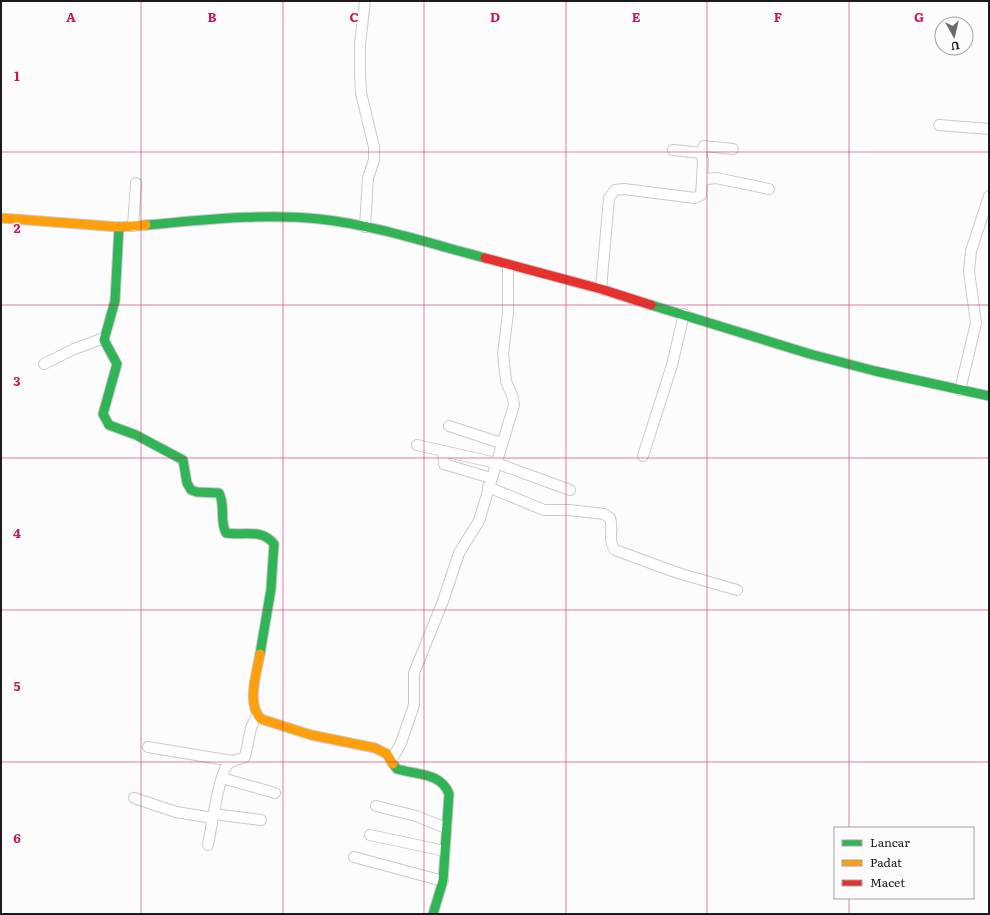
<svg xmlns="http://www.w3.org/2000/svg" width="990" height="915" font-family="Literata,serif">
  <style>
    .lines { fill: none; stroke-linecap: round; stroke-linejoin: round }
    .street-casing { stroke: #cbc9cc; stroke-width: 12 }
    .fast-casing { stroke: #cbc9cc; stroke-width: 11 }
    .slow-casing { stroke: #cbc9cc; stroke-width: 11 }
    .jam-casing { stroke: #cbc9cc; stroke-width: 11 }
    .street { stroke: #fff; stroke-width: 10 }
    .fast { stroke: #30b455; stroke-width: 9 }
    .slow { stroke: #ff9f0a; stroke-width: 9 }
    .jam { stroke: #e5322d; stroke-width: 9 }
    .grid { fill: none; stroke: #c2185b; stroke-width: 1; stroke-opacity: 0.55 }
    .grid-label { font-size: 13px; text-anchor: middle; font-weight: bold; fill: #c2185b; stroke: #fdfbfe; stroke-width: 3; stroke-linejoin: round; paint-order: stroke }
  </style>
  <rect width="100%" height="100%" fill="#fdfcfd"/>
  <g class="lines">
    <defs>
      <g id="street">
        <path d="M365 1 360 44V75L361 93 374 147V160L368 178 365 227"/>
        <path d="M939 125 989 129"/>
        <path d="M673 150 701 153 703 160 702 181"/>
        <path d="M701 153 704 146 733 149"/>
        <path d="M133 226 136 183"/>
        <path d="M601 289 609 198 615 190 624 189 695 198 701 195 702 181 707 179 716 178 769 189"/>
        <path d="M44 364 74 349 104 338"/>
        <path d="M960 390 976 323 969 271 971 251 989 196"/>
        <path d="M449 426 501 443"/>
        <path d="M417 445 496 463 570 490"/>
        <path d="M443 451 444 464 491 478"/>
        <path d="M643 456 672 365 684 314"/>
        <path d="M488 487 544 510H569L604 514 610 518C614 530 607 539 615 550L678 573 737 590"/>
        <path d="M148 747 232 761"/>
        <path d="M391 761 401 743 414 705V673L443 601 459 553 479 521 514 405 513 398 506 381 503 354 508 313V265"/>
        <path d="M222 778 275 793"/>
        <path d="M134 798 176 812 213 818"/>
        <path d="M376 806 416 816 446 828"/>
        <path d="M214 814 261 820"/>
        <path d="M370 835 445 851"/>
        <path d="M208 845C211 830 219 773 228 764 232 760 240 759 245 757L251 728 257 715"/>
        <path d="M354 857 443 881"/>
      </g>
      <g id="fast">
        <path d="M146 225C204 220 262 213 319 219 375 225 431 244 485 258"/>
        <path d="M119 227 115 301 104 340 117 364 103 414 109 425 136 435 183 460 187 483 191 490 197 492 219 493C226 506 219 520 226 533 243 536 262 528 274 544L271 589 260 654"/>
        <path d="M651 305 810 354 875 371 989 396"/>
        <path d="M393 764 397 769C416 775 441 772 449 794L443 881 433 914"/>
      </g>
      <g id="slow">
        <path d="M1 218 119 227 146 225"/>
        <path d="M260 654C257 672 246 704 261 719L311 735 375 748 387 754 393 764"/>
      </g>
      <path id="jam" d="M485 258 601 289 651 305"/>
    </defs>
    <use href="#street" class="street-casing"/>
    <use href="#fast" class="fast-casing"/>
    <use href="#slow" class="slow-casing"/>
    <use href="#jam" class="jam-casing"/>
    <use href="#street" class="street"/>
    <use href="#fast" class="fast"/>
    <use href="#slow" class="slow"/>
    <use href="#jam" class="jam"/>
  </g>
  <path class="grid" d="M141 1V914M283 1V914M424 1V914M566 1V914M707 1V914M849 1V828M1 152H989M1 305H989M1 458H989M1 610H989M1 762H989M849 898V914"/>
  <g class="grid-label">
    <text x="71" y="22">A</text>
    <text x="212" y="22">B</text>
    <text x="354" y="22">C</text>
    <text x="495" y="22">D</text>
    <text x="636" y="22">E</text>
    <text x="778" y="22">F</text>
    <text x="919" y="22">G</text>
    <text x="17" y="81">1</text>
    <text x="17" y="233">2</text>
    <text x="17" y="386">3</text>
    <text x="17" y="538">4</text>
    <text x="17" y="691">5</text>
    <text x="17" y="843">6</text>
  </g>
  <rect width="990" height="915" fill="none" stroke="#1d191e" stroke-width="4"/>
  <rect x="834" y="827" width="140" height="72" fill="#fdfbfe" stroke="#a3a1a4"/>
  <rect x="842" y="840" width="20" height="6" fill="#30b455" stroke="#a3a1a4"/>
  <text x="870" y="847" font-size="12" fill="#1d191e">Lancar</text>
  <rect x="842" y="860" width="20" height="6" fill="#ff9f0a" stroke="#a3a1a4"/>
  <text x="870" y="867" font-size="12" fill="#1d191e">Padat</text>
  <rect x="842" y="880" width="20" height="6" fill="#e5322d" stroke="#a3a1a4"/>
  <text x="870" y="887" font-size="12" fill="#1d191e">Macet</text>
  <g transform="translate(954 36) rotate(172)"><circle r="19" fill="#fdfbfe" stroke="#a3a1a4"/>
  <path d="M0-3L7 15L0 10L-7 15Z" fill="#6b686c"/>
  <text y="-6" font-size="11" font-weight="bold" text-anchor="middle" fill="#1d191e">U</text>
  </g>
</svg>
